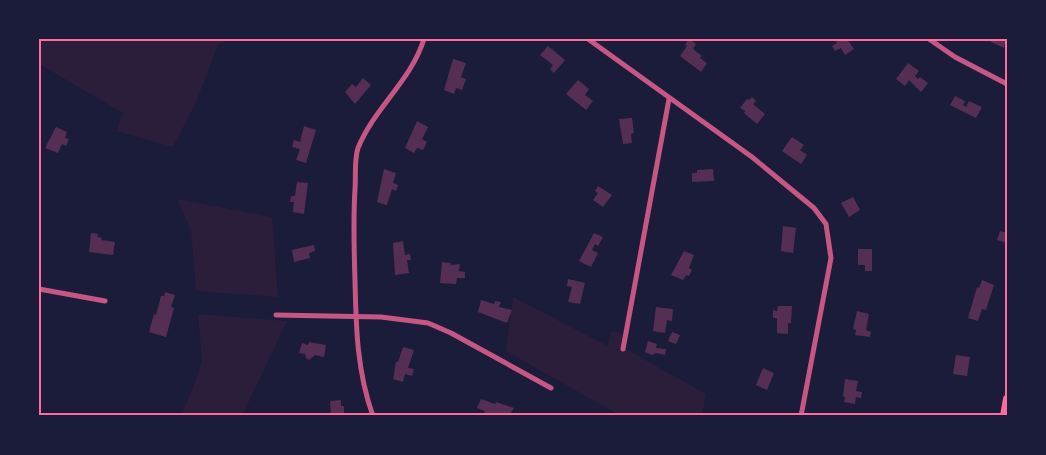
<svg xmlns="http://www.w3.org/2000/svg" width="1046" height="455" font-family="Roboto,sans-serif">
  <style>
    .green { fill: #2a1e3b }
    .building { fill: #542f53 }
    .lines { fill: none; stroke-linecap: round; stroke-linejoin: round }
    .minor { stroke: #c65784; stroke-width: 5 }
    .secondary { stroke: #ff6b9d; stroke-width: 8 }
    .neatline { fill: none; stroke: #ff6b9d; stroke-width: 2 }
  </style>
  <rect width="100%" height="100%" fill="#1b1b3a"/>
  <g class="green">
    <path d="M39 39H229L218 45 197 100 173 147 116 131 123 113 39 64Z"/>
    <path d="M177 199 272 217 278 297 196 291 191 230Z"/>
    <path d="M513 297 608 346 611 331 628 335 626 349 706 394 702 416H621L506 351Z"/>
    <path d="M198 314 287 321 242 416H181L195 382 202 361Z"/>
  </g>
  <g class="building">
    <path d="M689 39 696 44 693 49 702 56 700 58 707 63 701 72 680 56 687 46 685 45Z"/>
    <path d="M834 39H847L854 49 845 55 841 48 835 51 832 46 837 43Z"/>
    <path d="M992 39H1007L1004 48 991 42Z"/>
    <path d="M548 46 565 60 554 73 550 69 553 65 540 55Z"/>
    <path d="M453 59 466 63 461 77 466 79 462 90 456 88 454 94 444 90Z"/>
    <path d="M908 63 919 71 915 76 918 79 920 77 928 83 921 92 909 80 905 86 896 79Z"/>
    <path d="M363 78 371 85 355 104 345 92 352 84 356 87Z"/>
    <path d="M578 80 589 89 585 95 593 101 586 110 566 94Z"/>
    <path d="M955 96 965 101 963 105 966 107 969 101 982 107 976 118 950 105Z"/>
    <path d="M752 97 756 101 753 104 765 114 757 124 744 113 745 111 740 108 747 99 749 100Z"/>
    <path d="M632 118 634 133 631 134 632 143 623 144 619 119Z"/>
    <path d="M417 121 428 127 422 139 427 142 423 150 417 148 414 153 405 148Z"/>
    <path d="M304 126 316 130 306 163 296 160 300 149 292 147 294 140 300 142Z"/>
    <path d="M56 127 67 132 65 138 69 139 66 146 62 144 58 153 45 148Z"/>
    <path d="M792 137 804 145 800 150 807 155 801 164 782 151Z"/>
    <path d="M384 169 396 173 393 183 398 185 396 191 392 189 387 205 377 202Z"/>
    <path d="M713 169 714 181 692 182V173H697V170Z"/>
    <path d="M297 182 308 183 304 214 293 212 294 202H290L291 196H295Z"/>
    <path d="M598 186 612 195 603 207 593 200 598 193 595 191Z"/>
    <path d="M853 197 860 210 849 217 841 203Z"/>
    <path d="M783 226 796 228 793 253 781 251Z"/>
    <path d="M1000 231 1007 233V243L997 240Z"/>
    <path d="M91 233 98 234 97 237 102 238 101 240 115 242 113 255 89 252Z"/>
    <path d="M594 233 603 237 598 246 595 244 592 250 598 253 591 267 579 261Z"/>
    <path d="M403 241 405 255 410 254 411 260H407L409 273 395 275 393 243Z"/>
    <path d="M314 245 315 251 309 253 310 258 294 262 292 250Z"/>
    <path d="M858 249H872V271H865V265H858Z"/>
    <path d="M684 251 694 255 689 268 692 270 689 276 686 275 683 280 671 275Z"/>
    <path d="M442 262 451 263 450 265 460 264 459 271 465 272V278H457L456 284 440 283Z"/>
    <path d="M568 279 585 283 580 304 568 302 572 287 567 286Z"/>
    <path d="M982 280 994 285 986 310 982 309 978 321 968 318 977 287 979 288Z"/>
    <path d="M165 292 175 295 171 307 174 308 166 337 149 332 154 314 156 315 161 296H164Z"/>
    <path d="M481 300 494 304 495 301 501 302 499 307 512 310 507 323 478 312Z"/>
    <path d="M778 306H792L791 323H788V334L777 333V318H773V310L777 311Z"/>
    <path d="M656 307 673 309 672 321 667 320 665 333 653 331Z"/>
    <path d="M857 311 869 314 866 330 871 332 870 337 855 335 856 330 853 329Z"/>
    <path d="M672 332 680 335 676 344 668 341Z"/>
    <path d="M648 341 657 344 656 348 666 349 665 355 656 353 652 355 645 352Z"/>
    <path d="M309 342 326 345 324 357 315 355 309 360 306 358 305 354 299 353 302 343 308 345Z"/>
    <path d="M403 347 414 350 408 368 414 369 412 376 405 374 403 382 393 379 396 362H398Z"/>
    <path d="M956 355 970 357 967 376 953 374Z"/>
    <path d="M763 368 774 373 767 390 756 385Z"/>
    <path d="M845 379 858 381 856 391 862 392 861 398 856 397 855 404 844 402 845 397 843 396Z"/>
    <path d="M481 399 495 404 496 402 514 408 509 416H485L483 415 485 411 477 408Z"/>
    <path d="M341 400V406H344V416H331L330 401Z"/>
  </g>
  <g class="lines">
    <g class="minor">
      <path d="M588 39 752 157 814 208 826 224 831 258 801 416"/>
      <path d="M929 39 955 57 1007 84"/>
      <path d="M39 289 105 301"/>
      <path d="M276 315 381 317 428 323 451 333 551 388"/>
      <path d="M623 349 669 99"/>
      <path d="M373 416C357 372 356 327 355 281 354 250 353 220 355 189 356 177 354 160 358 148 374 108 411 81 424 39"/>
    </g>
    <path class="secondary" d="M1004 416 1007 399"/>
  </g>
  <rect width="1046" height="455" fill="none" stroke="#1b1b3a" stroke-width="81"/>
  <rect x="40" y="40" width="966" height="374" class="neatline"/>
</svg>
